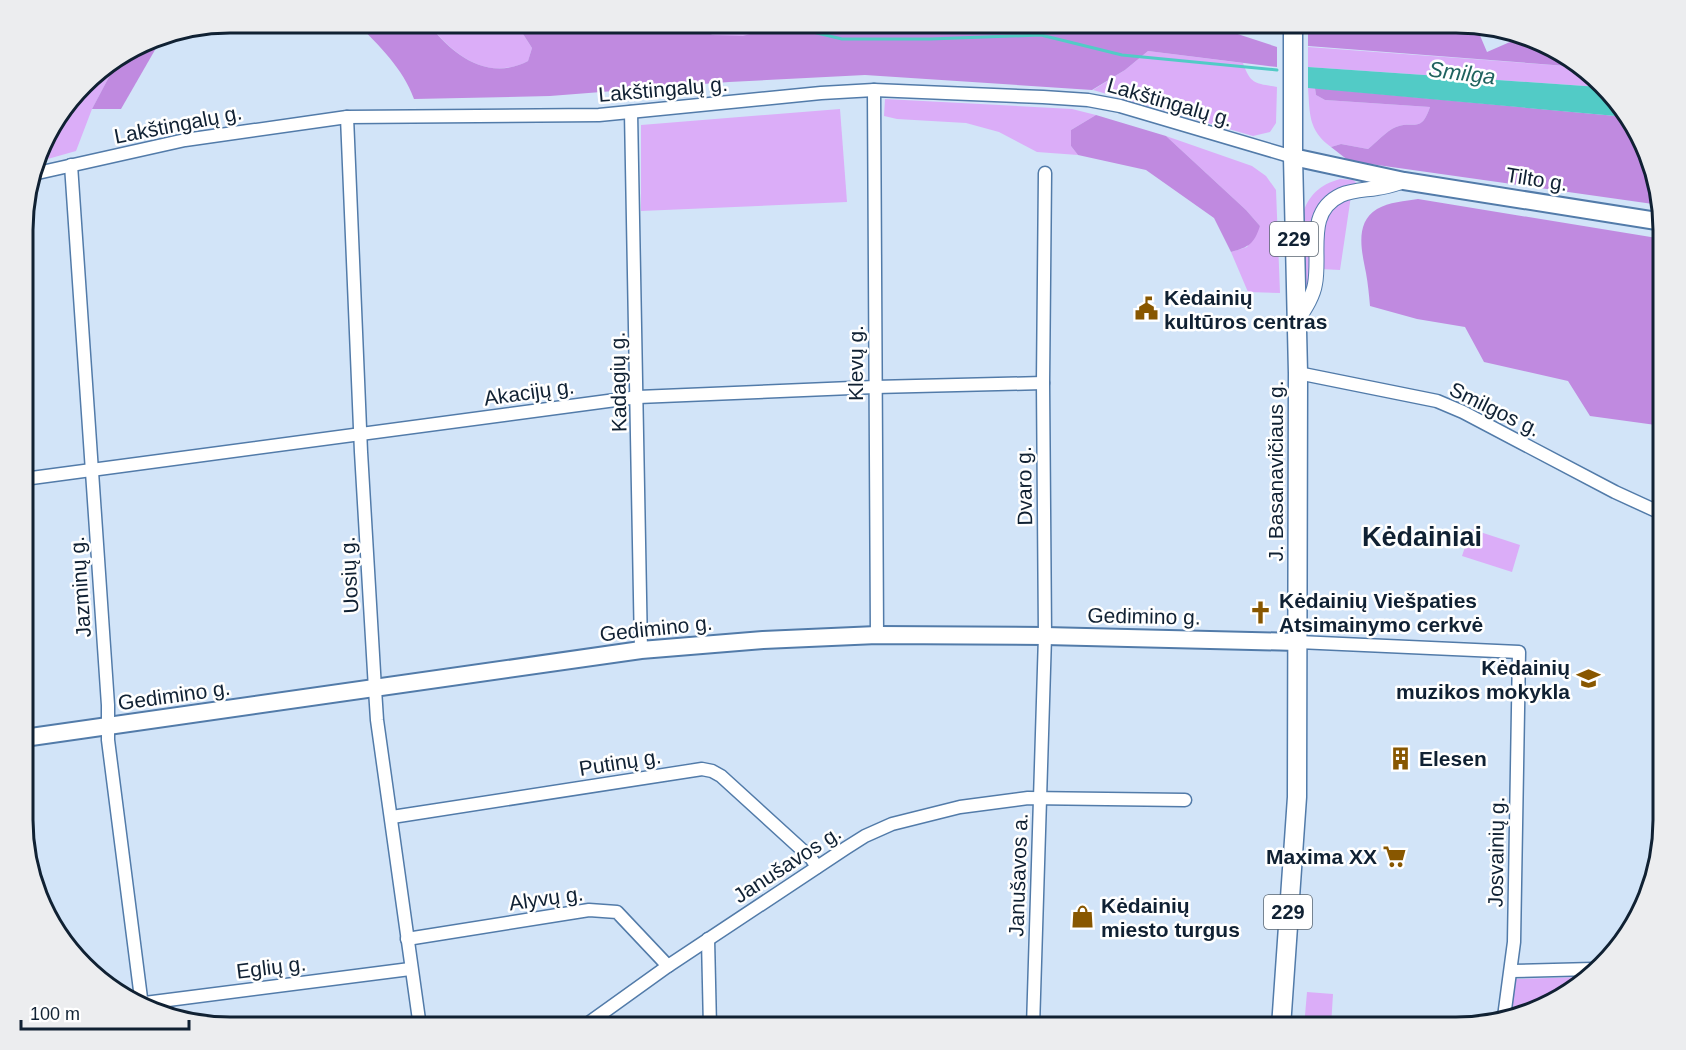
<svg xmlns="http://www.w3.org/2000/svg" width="1686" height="1050" font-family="Helvetica,sans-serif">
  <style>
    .green { fill: #dbadf8 }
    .forest { fill: #c08ae0 }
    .water { fill: #52cbc6 }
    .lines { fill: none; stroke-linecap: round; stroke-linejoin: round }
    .stream { stroke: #52cbc6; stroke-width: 3 }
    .minor-casing { stroke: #527ba9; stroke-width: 15 }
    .tertiary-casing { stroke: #527ba9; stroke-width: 16 }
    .secondary-casing { stroke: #527ba9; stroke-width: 20 }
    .primary-casing { stroke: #527ba9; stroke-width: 21 }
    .minor { stroke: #fff; stroke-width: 12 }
    .tertiary { stroke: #fff; stroke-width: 14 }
    .secondary { stroke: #fff; stroke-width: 16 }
    .primary { stroke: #fff; stroke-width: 18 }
    .labels { text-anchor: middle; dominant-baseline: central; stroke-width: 5; stroke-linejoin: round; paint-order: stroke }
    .shield { fill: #fff; stroke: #586470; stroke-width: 1.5 }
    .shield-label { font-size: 20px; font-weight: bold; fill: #102133 }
    .street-label { font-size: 21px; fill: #102133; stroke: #fff }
    .poi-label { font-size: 21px; font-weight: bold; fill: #102133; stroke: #fff; text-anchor: start }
    .water-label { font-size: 22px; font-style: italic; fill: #1f625f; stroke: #fff }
    .district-label { font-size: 27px; font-weight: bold; fill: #102133; stroke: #fff }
    .rim { fill: none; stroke: #102133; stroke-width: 3 }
  </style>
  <rect width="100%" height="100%" fill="#d2e4f8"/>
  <g class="green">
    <path d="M428 23H516L532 48 528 61C487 82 453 55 428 23Z"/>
    <path d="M682 23H777C753 43 708 40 682 23Z"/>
    <path d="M1308 47 1580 67 1599 87 1308 67Z"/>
    <path d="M1148 51 1243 63C1251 85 1255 83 1277 87L1276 123 1270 132 1253 136 1093 90 1125 70Z"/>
    <path d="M119 58 92 109 76 151 37 162 44 138 93 74Z"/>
    <path d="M1308 88H1315L1316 95 1325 100 1430 107C1421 134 1414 120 1396 127 1386 131 1376 143 1368 149L1341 144 1331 147C1308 130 1310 114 1308 88Z"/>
    <path d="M885 99 1072 109 1096 115 1071 130V146L1078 155 1037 152 999 132 966 123 897 119 884 116Z"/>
    <path d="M840 109 847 202 641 211V125Z"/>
    <path d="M1166 136 1252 166 1266 176 1276 190 1280 293 1248 292 1231 252 1247 247 1260 226 1246 210Z"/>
    <path d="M1340 179 1353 180 1358 184 1351 196 1340 270 1320 269 1303 303 1302 215C1309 195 1319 185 1340 179Z"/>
    <path d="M1471 529 1520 545 1512 572 1462 556Z"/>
    <path d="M1582 977 1560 1000 1510 1015 1514 979Z"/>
    <path d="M1307 992 1333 994 1331 1027H1304Z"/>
  </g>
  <g class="forest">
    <path d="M357 23H428C452 55 488 82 528 61L532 48 516 23H682L713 35 743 36 771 28 777 23H1204L1277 47V67L1148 51 1125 70 1092 90 865 75 729 82 550 96 414 99C403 68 379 46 357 23Z"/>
    <path d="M1308 23H1457L1476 26 1487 52 1526 35 1571 57 1580 67 1308 46Z"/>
    <path d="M163 36 121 109H92L119 58 151 38Z"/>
    <path d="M1315 88 1627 117 1636 126 1660 205 1349 161 1331 147 1341 144 1368 149C1376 143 1386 131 1396 127 1414 120 1421 134 1430 107L1325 100 1316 95Z"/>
    <path d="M1096 115 1166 136 1246 210 1260 226C1254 244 1249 247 1231 252L1214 218 1146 170 1078 155 1071 146V130Z"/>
    <path d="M1418 199 1663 239V426L1590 416 1568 381 1484 362 1465 327 1417 319 1370 306C1369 295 1368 284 1366 273 1362 252 1354 223 1377 209 1389 202 1405 201 1418 199Z"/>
  </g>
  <path class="water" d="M1308 67 1599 87 1627 117 1308 88Z"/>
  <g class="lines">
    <path class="stream" d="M801 23 813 32 842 39H930L1041 35 1122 55 1277 70"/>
    <defs>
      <g id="minor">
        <path d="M874 90 877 635"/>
        <path d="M631 112 641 650"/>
        <path d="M347 117 361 452 375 689 377 720 420 1027"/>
        <path d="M71 165 108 705V740L142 1006"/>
        <path d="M33 174 185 140 347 117 599 115 821 93 874 90 1043 97 1088 100 1120 106 1293 157"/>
        <path d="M1298 373 1437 401 1463 412 1615 492 1663 514"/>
        <path d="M24 479 638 397 875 387 1043 383"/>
        <path d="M1298 642 1519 652 1514 942 1504 1017"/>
        <path d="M392 817 702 769 712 771 721 776 811 858 817 867"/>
        <path d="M407 939 589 910 617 912 668 966"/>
        <path d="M708 939 710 1027"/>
        <path d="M1511 971 1593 969"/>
        <path d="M137 1004 410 969"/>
        <path d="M583 1027 668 966 846 848 865 836 892 824 960 807 1028 798 1185 800"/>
        <path d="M1033 1027 1045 636 1043 383 1045 173"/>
      </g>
      <path id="tertiary" d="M1297 321C1304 310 1313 297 1315 284 1321 253 1305 212 1341 195 1352 190 1365 190 1377 188 1387 187 1395 184 1404 181"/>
      <g id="secondary">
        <path d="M1293 157 1404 181 1663 222"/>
        <path d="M24 738 641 650 763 640 877 635 1045 636 1298 642"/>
      </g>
      <path id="primary" d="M1281 1027 1297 797 1298 373 1293 157V23"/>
    </defs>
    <use href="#minor" class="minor-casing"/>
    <use href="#tertiary" class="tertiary-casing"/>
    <use href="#secondary" class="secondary-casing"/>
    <use href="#primary" class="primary-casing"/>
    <use href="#minor" class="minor"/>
    <use href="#tertiary" class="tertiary"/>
    <use href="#secondary" class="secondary"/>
    <use href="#primary" class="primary"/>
  </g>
  <defs>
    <symbol id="civic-bare" viewBox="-9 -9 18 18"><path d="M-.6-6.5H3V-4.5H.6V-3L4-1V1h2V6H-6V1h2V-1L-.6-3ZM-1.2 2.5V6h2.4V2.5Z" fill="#885700" stroke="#fff" stroke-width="2.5" paint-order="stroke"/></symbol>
    <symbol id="church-bare" viewBox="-9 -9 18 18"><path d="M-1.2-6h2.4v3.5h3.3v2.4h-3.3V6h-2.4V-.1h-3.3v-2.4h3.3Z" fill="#885700" stroke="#fff" stroke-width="2.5" paint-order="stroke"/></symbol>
    <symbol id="school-bare" viewBox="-9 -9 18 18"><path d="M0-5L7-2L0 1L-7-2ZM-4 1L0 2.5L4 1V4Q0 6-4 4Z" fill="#885700" stroke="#fff" stroke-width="2.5" paint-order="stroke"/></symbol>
    <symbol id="building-bare" viewBox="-9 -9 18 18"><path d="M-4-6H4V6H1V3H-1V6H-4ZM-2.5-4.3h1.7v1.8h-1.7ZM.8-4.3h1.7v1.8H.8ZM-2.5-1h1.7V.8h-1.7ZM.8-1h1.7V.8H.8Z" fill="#885700" stroke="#fff" stroke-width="2.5" paint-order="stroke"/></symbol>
    <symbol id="supermarket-bare" viewBox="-9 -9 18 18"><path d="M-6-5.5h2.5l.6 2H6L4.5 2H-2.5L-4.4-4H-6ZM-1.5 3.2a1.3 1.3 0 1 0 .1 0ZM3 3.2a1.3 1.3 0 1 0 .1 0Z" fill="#885700" stroke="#fff" stroke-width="2.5" paint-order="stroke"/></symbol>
    <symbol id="shop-bare" viewBox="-9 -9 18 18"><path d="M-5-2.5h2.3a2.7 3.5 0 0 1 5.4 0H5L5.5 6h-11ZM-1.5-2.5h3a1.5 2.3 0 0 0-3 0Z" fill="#885700" stroke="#fff" stroke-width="2.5" paint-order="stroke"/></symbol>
  </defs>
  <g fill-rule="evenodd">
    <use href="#civic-bare" x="1130" y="292" width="33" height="33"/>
    <use href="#church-bare" x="1244" y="596" width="33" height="33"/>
    <use href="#school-bare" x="1572" y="662" width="33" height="33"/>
    <use href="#building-bare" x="1384" y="742" width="33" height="33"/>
    <use href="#supermarket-bare" x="1378" y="840" width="33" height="33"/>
    <use href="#shop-bare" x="1066" y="900" width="33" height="33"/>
  </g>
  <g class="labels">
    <g class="shield">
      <rect x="1270" y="222" width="48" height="34" rx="4.5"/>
      <rect x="1264" y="895" width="48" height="34" rx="4.5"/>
    </g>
    <g class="shield-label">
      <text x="1294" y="239">229</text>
      <text x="1288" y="912">229</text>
    </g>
    <g class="street-label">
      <text transform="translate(663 89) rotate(-5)">Lakštingalų g.</text>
      <text transform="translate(1170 102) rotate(16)">Lakštingalų g.</text>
      <text transform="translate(178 124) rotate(-11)">Lakštingalų g.</text>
      <text transform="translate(1537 179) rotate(9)">Tilto g.</text>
      <text transform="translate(855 363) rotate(-90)">Klevų g.</text>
      <text transform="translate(618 382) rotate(-91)">Kadagių g.</text>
      <text transform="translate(529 392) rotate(-8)">Akacijų g.</text>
      <text transform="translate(1495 409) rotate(26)">Smilgos g.</text>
      <text transform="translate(1275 471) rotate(-90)">J. Basanavičiaus g.</text>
      <text transform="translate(1024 486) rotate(-91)">Dvaro g.</text>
      <text transform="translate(349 575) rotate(-93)">Uosių g.</text>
      <text transform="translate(80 587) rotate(-94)">Jazminų g.</text>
      <text transform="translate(1144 616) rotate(1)">Gedimino g.</text>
      <text transform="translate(656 628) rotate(-6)">Gedimino g.</text>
      <text transform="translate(174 695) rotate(-8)">Gedimino g.</text>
      <text transform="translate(620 762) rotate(-9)">Putinų g.</text>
      <text transform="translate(1496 852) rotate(-89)">Josvainių g.</text>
      <text transform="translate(787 864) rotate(-33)">Janušavos g.</text>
      <text transform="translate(1018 875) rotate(-88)">Janušavos a.</text>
      <text transform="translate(546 898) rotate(-8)">Alyvų g.</text>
      <text transform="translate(271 967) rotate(-7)">Eglių g.</text>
    </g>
    <g class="poi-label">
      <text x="1164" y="297">Kėdainių<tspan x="1164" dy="24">kultūros centras</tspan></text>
      <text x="1279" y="600">Kėdainių Viešpaties<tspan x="1279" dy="24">Atsimainymo cerkvė</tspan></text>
      <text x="1570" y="667" text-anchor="end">Kėdainių<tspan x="1570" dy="24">muzikos mokykla</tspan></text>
      <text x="1419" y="758">Elesen</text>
      <text x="1377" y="856" text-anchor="end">Maxima XX</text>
      <text x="1101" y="905">Kėdainių<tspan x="1101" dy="24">miesto turgus</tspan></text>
    </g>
    <g class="water-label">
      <text transform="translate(1462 73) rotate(7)">Smilga</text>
    </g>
    <g class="district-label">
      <text x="1422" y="537">Kėdainiai</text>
    </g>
  </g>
  <path d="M0 0H1686V1050H0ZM230 33H1456A197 197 0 0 1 1653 230V820A197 197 0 0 1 1456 1017H230A197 197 0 0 1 33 820V230A197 197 0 0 1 230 33Z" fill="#ecedef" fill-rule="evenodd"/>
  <path class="rim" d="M230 33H1456A197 197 0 0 1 1653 230V820A197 197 0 0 1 1456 1017H230A197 197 0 0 1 33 820V230A197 197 0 0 1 230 33Z"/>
  <path d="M21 1020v9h168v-9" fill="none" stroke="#102133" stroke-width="3"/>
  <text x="30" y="1020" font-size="18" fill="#102133" stroke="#ffffff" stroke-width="4.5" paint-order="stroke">100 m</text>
</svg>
